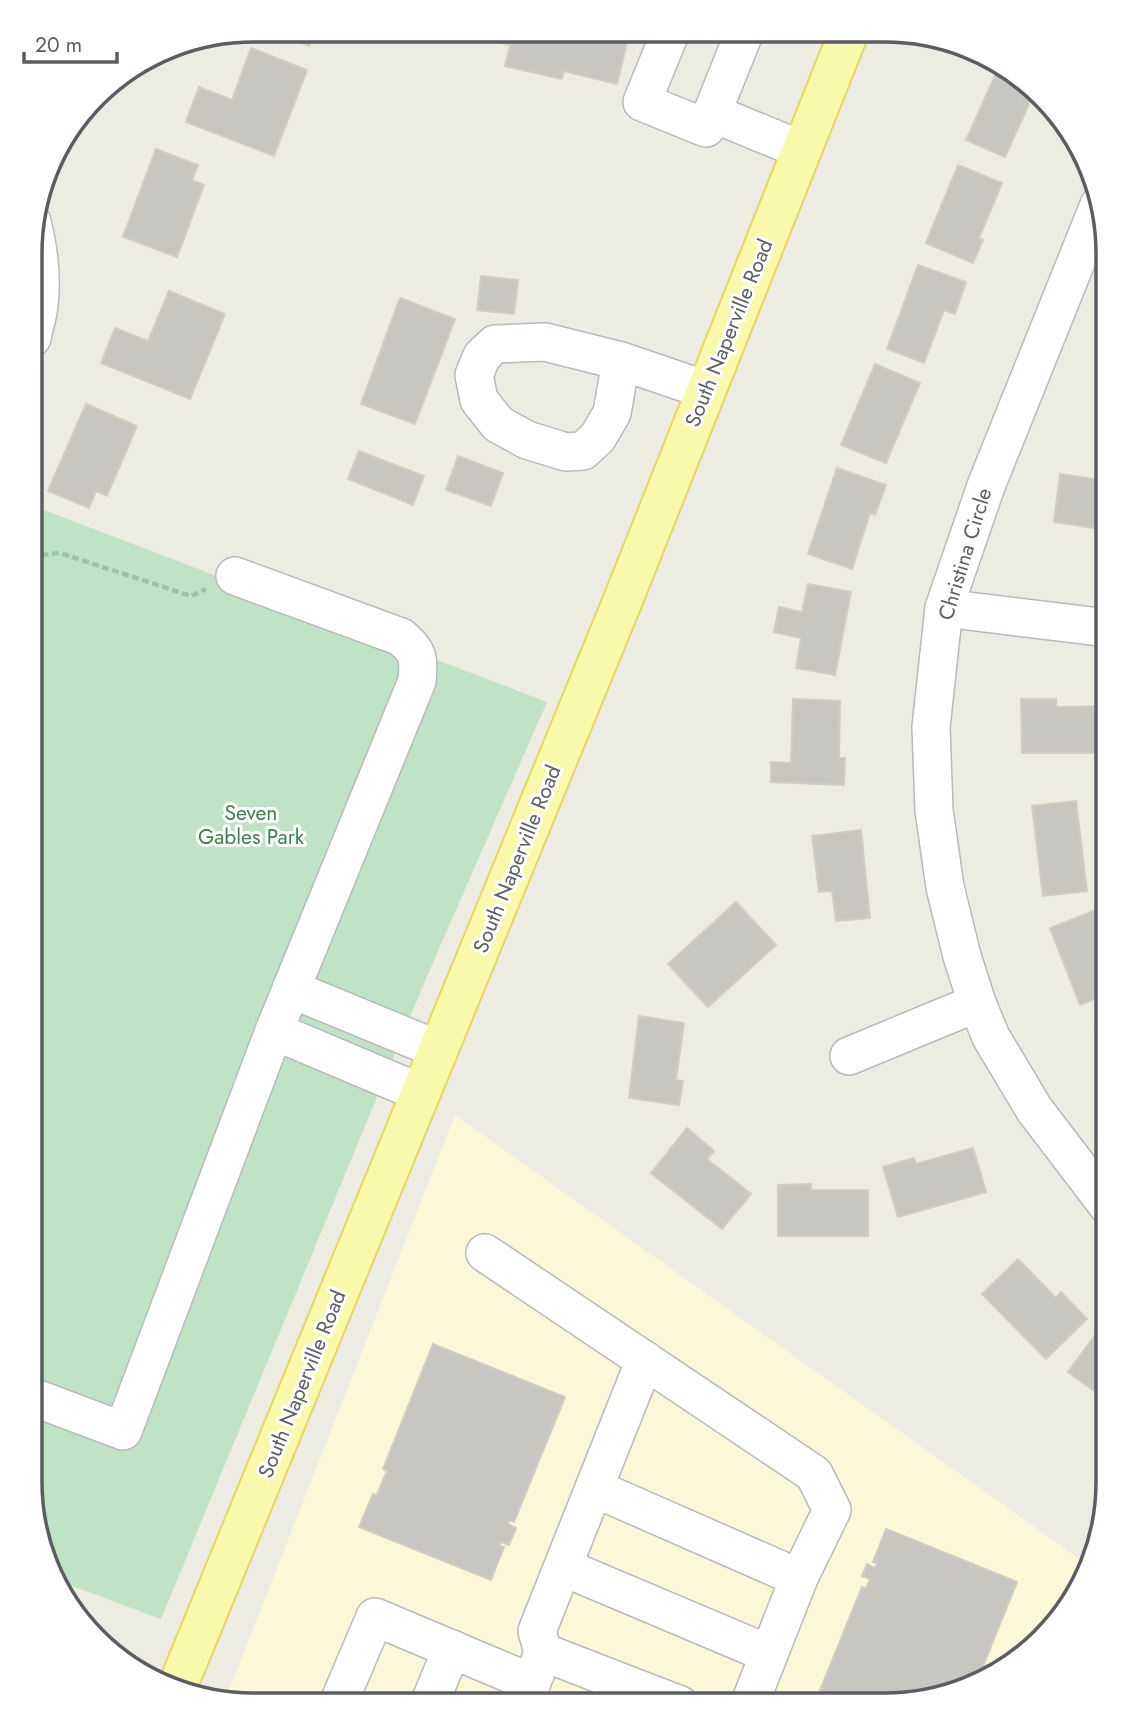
<svg xmlns="http://www.w3.org/2000/svg" width="1138" height="1735" font-family="Jost,sans-serif">
  <style>
    .commercial { fill: #fbf8d9 }
    .green { fill: #c0e3c6 }
    .building { fill: #c8c6c0; stroke: #d1cec1; stroke-width: 2 }
    .lines { fill: none; stroke-linecap: round; stroke-linejoin: round }
    .minor-casing { stroke: #b8b9be; stroke-width: 40 }
    .major-casing { stroke: #e7d661; stroke-width: 42 }
    .path { stroke: #9ac3ac; stroke-width: 4.5; stroke-dasharray: 7 3.5; stroke-linecap: butt }
    .minor { stroke: #fff; stroke-width: 37 }
    .major { stroke: #f9f9ab; stroke-width: 38 }
    .labels { text-anchor: middle; dominant-baseline: central; stroke-width: 6; stroke-linejoin: round; paint-order: stroke }
    .street-label { font-size: 21px; fill: #5b5d62; stroke: #fff }
    .park-label { font-size: 21px; fill: #3a8249; stroke: #fff }
    .rim { fill: none; stroke: #5b5d62; stroke-width: 3.5 }
  </style>
  <rect width="100%" height="100%" fill="#ecece3"/>
  <path class="commercial" d="M455 1115 1085 1563 1070 1606 1032 1650 971 1688 886 1705 224 1703Z"/>
  <path class="green" d="M31 505 547 702 428 974 161 1619 56 1580 47 1568 30 1482Z"/>
  <g class="building">
    <path d="M273 30H336L332 39 315 32 309 46 273 31Z"/>
    <path d="M483 30 630 31 617 84 564 71 562 79 505 66 510 45 481 38Z"/>
    <path d="M251 48 307 70 274 156 186 122 199 87 232 100Z"/>
    <path d="M999 67 1021 76 1034 93 1005 157 966 140Z"/>
    <path d="M156 149 198 165 192 180 204 185 177 257 123 237Z"/>
    <path d="M958 165 1002 183 979 238 983 240 973 263 926 243Z"/>
    <path d="M918 265 966 282 955 314 944 310 924 363 887 349Z"/>
    <path d="M481 276 518 280 514 314 477 310Z"/>
    <path d="M169 291 225 314 190 399 101 363 115 328 148 341Z"/>
    <path d="M400 298 455 319 415 424 361 404Z"/>
    <path d="M875 364 920 383 886 463 841 445Z"/>
    <path d="M86 404 137 426 107 496 96 491 89 508 48 491Z"/>
    <path d="M359 451 424 476 413 505 348 479Z"/>
    <path d="M458 456 503 473 491 506 446 490Z"/>
    <path d="M837 468 886 485 875 515 870 513 852 569 808 554Z"/>
    <path d="M1060 474 1108 481V530L1054 522Z"/>
    <path d="M808 584 851 592 835 675 796 668 801 638 774 632 779 607 802 612Z"/>
    <path d="M793 699 840 701 839 758H845L844 785 771 782V762L791 763Z"/>
    <path d="M1021 699H1056V707L1108 706V753H1022Z"/>
    <path d="M1076 801 1087 891 1043 896 1032 806Z"/>
    <path d="M861 830 870 918 836 921 832 891 819 892 812 836Z"/>
    <path d="M736 902 776 945 708 1007 668 964Z"/>
    <path d="M1096 910 1108 941V994L1080 1005 1050 928Z"/>
    <path d="M639 1016 684 1023 676 1080 683 1081 679 1105 629 1098Z"/>
    <path d="M1108 1021V1052L1095 1028Z"/>
    <path d="M687 1128 714 1151 707 1159 751 1194 722 1229 651 1173Z"/>
    <path d="M973 1148 986 1192 898 1217 883 1167 914 1158 916 1164Z"/>
    <path d="M811 1184V1190H868V1236H778V1185Z"/>
    <path d="M1018 1259 1056 1298 1061 1292 1087 1319 1046 1359 982 1294Z"/>
    <path d="M1099 1330 1108 1337V1401L1068 1372Z"/>
    <path d="M433 1344 565 1397 514 1522 509 1520 508 1524 516 1528 509 1545 501 1542 499 1545 504 1547 491 1580 359 1527 373 1494 377 1495 387 1471 383 1469Z"/>
    <path d="M886 1529 1017 1582 975 1686 971 1688 886 1705H814L862 1587 866 1589 870 1579 862 1576 867 1564 875 1568 877 1563 873 1562Z"/>
  </g>
  <g class="lines">
    <defs>
      <g id="minor">
        <path d="M671 31 642 102 706 128 745 31"/>
        <path d="M712 113 802 150"/>
        <path d="M1099 205 986 486 944 608 931 727 934 810 945 887 962 956 977 1003 991 1037 1034 1109 1108 1206"/>
        <path d="M32 338C34 327 38 316 39 305 42 277 39 249 32 222"/>
        <path d="M621 361 612 413 598 437 583 451 566 452 527 440 498 424 479 400 474 375 482 356 495 344 545 342 621 361 706 390"/>
        <path d="M944 608 1108 628"/>
        <path d="M291 989 439 1050"/>
        <path d="M274 1031 421 1093"/>
        <path d="M849 1056 977 1003"/>
        <path d="M485 1253 814 1474 832 1510 799 1578 749 1705"/>
        <path d="M30 1396 123 1431 274 1031 417 681C419 657 419 653 401 637L235 576"/>
        <path d="M594 1488 799 1578"/>
        <path d="M563 1567 769 1654"/>
        <path d="M543 1652 537 1631 645 1360"/>
        <path d="M535 1675 543 1652 680 1705"/>
        <path d="M338 1704 375 1617 532 1683"/>
        <path d="M429 1704 452 1649"/>
      </g>
      <path id="major" d="M178 1685 623 600 849 32"/>
    </defs>
    <use href="#minor" class="minor-casing"/>
    <use href="#major" class="major-casing"/>
    <path class="path" d="M31 556 60 553 191 596 206 589"/>
    <use href="#minor" class="minor"/>
    <use href="#major" class="major"/>
  </g>
  <g class="labels">
    <g class="street-label">
      <text transform="translate(729 333) rotate(-68)">South Naperville Road</text>
      <text transform="translate(965 554) rotate(-73)">Christina Circle</text>
      <text transform="translate(517 859) rotate(-68)">South Naperville Road</text>
      <text transform="translate(302 1384) rotate(-68)">South Naperville Road</text>
    </g>
    <g class="park-label">
      <text x="251" y="813">Seven<tspan x="251" dy="24">Gables Park</tspan></text>
    </g>
  </g>
  <path d="M0 0H1138V1735H0ZM253 42H885A211 211 0 0 1 1096 253V1482A211 211 0 0 1 885 1693H253A211 211 0 0 1 42 1482V253A211 211 0 0 1 253 42Z" fill="#fff" fill-rule="evenodd"/>
  <path class="rim" d="M253 42H885A211 211 0 0 1 1096 253V1482A211 211 0 0 1 885 1693H253A211 211 0 0 1 42 1482V253A211 211 0 0 1 253 42Z"/>
  <path d="M24 52v10h93v-10" fill="none" stroke="#5b5d62" stroke-width="3.5"/>
  <text x="35" y="52" font-size="21" fill="#5b5d62" stroke="#ffffff" stroke-width="5" paint-order="stroke">20 m</text>
</svg>
